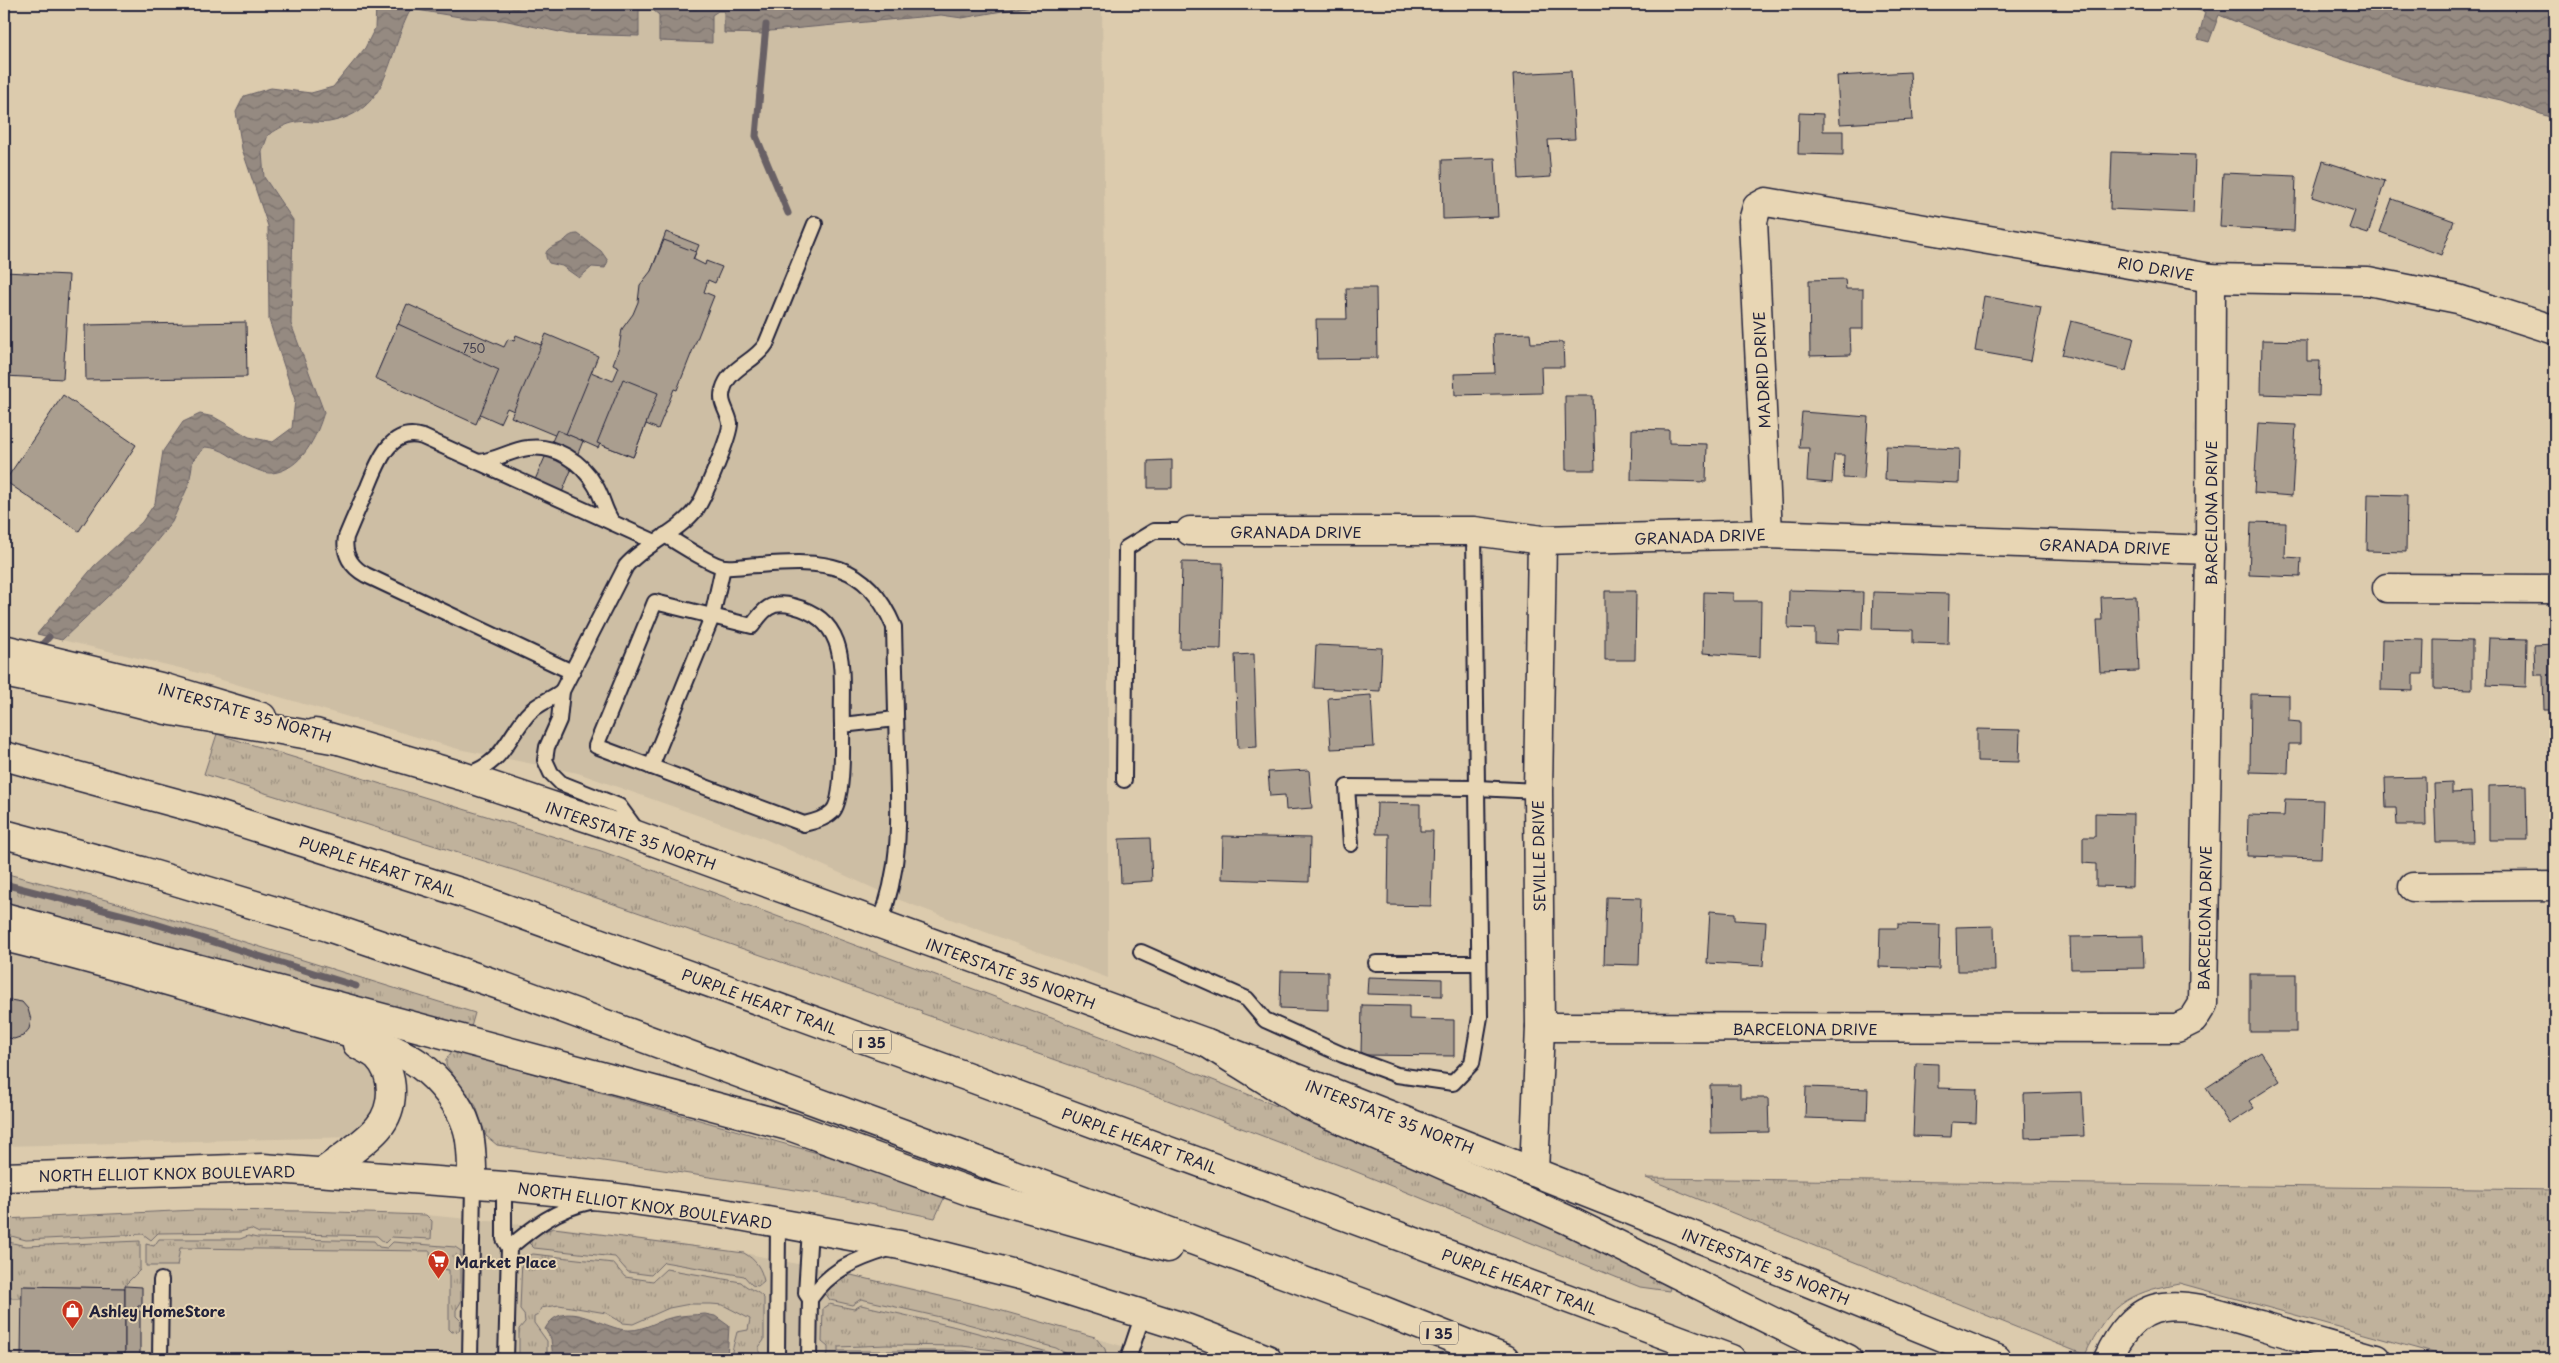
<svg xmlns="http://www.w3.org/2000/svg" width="2559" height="1363" font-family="'Playpen Sans',sans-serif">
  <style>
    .built { fill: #cdbea4 }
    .grass { fill: url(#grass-tufts); stroke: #716a6c }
    .water { fill: url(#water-waves); stroke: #676065 }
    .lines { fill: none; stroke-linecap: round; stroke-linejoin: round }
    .stream { stroke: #676065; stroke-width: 7 }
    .building { fill: #aa9e8f; stroke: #22223b }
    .service-casing { stroke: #22223b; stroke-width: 18 }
    .minor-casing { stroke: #22223b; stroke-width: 31 }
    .secondary-casing { stroke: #22223b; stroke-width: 31 }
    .motorway-casing { stroke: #22223b; stroke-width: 31 }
    .service { stroke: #e8d6b4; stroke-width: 14 }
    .minor { stroke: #e8d6b4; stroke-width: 28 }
    .secondary { stroke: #e8d6b4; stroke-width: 28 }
    .motorway { stroke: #e8d6b4; stroke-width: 28 }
    .labels { text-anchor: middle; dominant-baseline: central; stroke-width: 4; stroke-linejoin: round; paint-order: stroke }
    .number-label { font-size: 12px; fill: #444150 }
    .shield { fill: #e8d6b4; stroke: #5d585f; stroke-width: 1 }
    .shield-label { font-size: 14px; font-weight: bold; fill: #22223b }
    .street-label { font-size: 15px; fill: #22223b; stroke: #e8d6b4 }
    .poi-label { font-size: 15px; font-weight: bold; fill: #22223b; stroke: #e8d6b4; text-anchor: start }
  </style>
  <defs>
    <pattern id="grass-tufts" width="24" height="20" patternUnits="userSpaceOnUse" patternTransform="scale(1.25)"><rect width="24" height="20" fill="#c0b29c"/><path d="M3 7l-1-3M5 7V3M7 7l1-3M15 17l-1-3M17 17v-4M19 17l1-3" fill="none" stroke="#9c9080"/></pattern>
    <pattern id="water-waves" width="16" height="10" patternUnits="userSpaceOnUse" patternTransform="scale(1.25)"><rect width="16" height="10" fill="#958a81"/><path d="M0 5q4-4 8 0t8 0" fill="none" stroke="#79706b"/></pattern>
  </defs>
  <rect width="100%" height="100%" fill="#dccbad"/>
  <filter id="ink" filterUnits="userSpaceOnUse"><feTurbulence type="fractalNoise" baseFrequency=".02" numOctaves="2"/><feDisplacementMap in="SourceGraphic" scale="10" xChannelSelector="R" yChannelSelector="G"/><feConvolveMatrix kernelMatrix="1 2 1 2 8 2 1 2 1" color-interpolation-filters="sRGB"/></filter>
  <g filter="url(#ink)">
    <g class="built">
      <path d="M1043 4H1102L1108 544V978L897 899 765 839 578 773 458 749 184 669 62 640 126 579 189 484 193 460 205 447 219 448 246 465 289 469 309 447 320 425 324 412 291 324 293 220 264 177 262 152 268 135 292 123 333 122 386 78 401 27 411 9 466 18 503 20 569 34 639 36V10H653L711 43 712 15 718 11H724L765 34 770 31 941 15 962 18Z"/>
      <path d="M4 944 352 1040 396 1088 354 1137 4 1146Z"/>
      <path d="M196 1210 306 1211 426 1215 564 1228 744 1253 899 1285 999 1310 1166 1359H4V1219Z"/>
    </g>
    <g class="grass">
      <path d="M217 734 601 851 1146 1053 1373 1145 1622 1261 1670 1288 1669 1291 1640 1287 1347 1168 1141 1090 921 1013 922 1011 542 879 204 774Z"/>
      <path d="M4 873 121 904 475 1013 471 1027 445 1020 438 1021 4 910Z"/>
      <path d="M452 1051 828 1156 945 1196 935 1218 822 1194 497 1145 486 1136 476 1106 446 1065V1060Z"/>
      <path d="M1646 1178 2555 1190V1359H2455L2179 1283C2126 1293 2108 1307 2085 1355Z"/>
      <path d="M196 1210 306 1211 426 1215 432 1221 431 1239 391 1237 385 1243 377 1236 259 1233 251 1229 240 1232 158 1233 151 1240 143 1234 26 1240 4 1234V1219Z"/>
      <path d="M554 1228 744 1253C756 1260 761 1268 764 1281L758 1286 752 1285 744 1276 664 1262 651 1275 628 1272 615 1257 534 1248 529 1243 541 1232Z"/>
      <path d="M248 1236 257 1238 374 1241 379 1247 387 1248 393 1242 455 1247 461 1251V1302L456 1310V1316L461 1321 459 1331 452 1332 449 1329V1270L431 1268 430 1251 180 1248 177 1266H146V1244L154 1246 159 1239H240Z"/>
      <path d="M4 1241 26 1246 140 1241V1270L126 1284 125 1288 22 1286V1298H4Z"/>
      <path d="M533 1254 613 1263 625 1277 653 1281 666 1269 741 1282C749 1290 757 1290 764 1298V1340L759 1347V1352L764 1359H733L732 1351 737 1332 748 1330 750 1319 723 1305 711 1304H690L669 1308 633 1324 623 1323 606 1313 559 1305 541 1308 538 1315 534 1317V1323L547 1341V1359H519V1329L525 1322 524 1314 520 1309 522 1258Z"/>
      <path d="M851 1275 999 1310 1095 1337 1105 1349 1107 1359H1076L1056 1348 953 1320 861 1299 852 1305 830 1300 825 1293C830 1283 841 1277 851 1275Z"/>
      <path d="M829 1304 854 1309 861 1305 952 1326 1055 1354 1064 1359 962 1346 886 1345 838 1347V1351H963L1039 1359H823L828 1353V1347L822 1342 823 1308Z"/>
      <path d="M268 1352 395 1354 402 1359H383L381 1357 272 1355 274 1359H268Z"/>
    </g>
    <g class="water">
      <path d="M376 4H1043L962 18 941 15 770 31 766 34 724 33V11H718L712 15V43L659 41V15L653 10H639V36L569 34 503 20 466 18 411 9C387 52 392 108 334 121 321 125 305 119 292 123 284 125 275 131 268 135L262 152 264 177 293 220 291 324 324 412C317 437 301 470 272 473 265 474 253 468 246 465 230 458 225 448 205 447L193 460 189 484 172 522 126 579 62 640 37 634 94 566 142 522 155 503 163 451 183 422 200 414 214 417 249 437 273 442 292 428 295 400 269 320 268 226 242 149 236 112 244 96 271 88 311 93 333 87 365 48 375 28Z"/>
      <path d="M2175 4H2555V119L2501 100 2406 80 2274 37 2219 15 2209 42 2198 39 2205 12Z"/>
      <path d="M578 234 601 251 608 261 605 268 592 267 579 278 562 266 549 263C539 248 555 247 564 241 569 236 571 234 578 234Z"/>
      <path d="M705 1314 715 1316 729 1326 727 1359H553L551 1339 545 1329C564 1294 606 1332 630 1330 644 1330 657 1321 670 1318 681 1315 694 1315 705 1314Z"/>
    </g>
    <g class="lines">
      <g class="stream">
        <path d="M766 25 756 136 788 213"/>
        <path d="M37 650 49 637"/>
        <path d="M4 884 146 921 356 986"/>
      </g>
    </g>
    <g class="building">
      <path d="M1571 71 1575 139 1548 140 1551 177 1519 179 1513 74Z"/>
      <path d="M1910 72 1913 120 1840 124 1837 76Z"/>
      <path d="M1799 113 1823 114V131H1843V155L1798 154Z"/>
      <path d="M2112 152 2195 155 2193 213 2110 209Z"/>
      <path d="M1495 158 1498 217 1443 219 1442 160Z"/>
      <path d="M2323 161 2385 181 2368 234 2349 228 2355 211 2312 197Z"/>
      <path d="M2223 173 2296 176 2294 231 2220 227Z"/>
      <path d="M2392 199 2454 221 2441 255 2380 232Z"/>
      <path d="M666 232 699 245 682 287 650 274Z"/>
      <path d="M664 240 696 252 693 259 705 265 706 261 722 267 715 283 708 280 704 292 714 296 677 390 674 389 658 429 646 424 633 457 600 444 598 448 507 408 500 423 379 369 407 304 504 347 508 339 514 341 516 335 541 345 543 341 560 349 579 352 594 363 591 372 613 381 619 367 613 364 619 348 622 329 633 314 638 302 640 285 651 271Z"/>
      <path d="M4 272 69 275 63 379 4 376Z"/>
      <path d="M1845 279 1846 289H1863V329H1850L1851 355 1810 356 1809 280Z"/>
      <path d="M1346 288H1376L1377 358 1317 359 1316 319H1347Z"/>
      <path d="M1984 296 2041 307 2031 361 1975 351Z"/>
      <path d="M2071 321 2134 337 2126 371 2062 355Z"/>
      <path d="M246 322 247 377 86 380 85 325Z"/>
      <path d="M398 324 499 370 476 424 375 378Z"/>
      <path d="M1530 333 1531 343 1563 342 1564 367H1541L1542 393 1455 395 1454 374 1495 373 1493 334Z"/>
      <path d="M546 334 598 356 564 439 511 417Z"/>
      <path d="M2262 340 2307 341V361H2320L2319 396 2261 394Z"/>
      <path d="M623 379 658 393 633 457 597 443Z"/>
      <path d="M63 395 136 445 79 531 5 481Z"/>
      <path d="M1565 396H1593L1595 470H1566Z"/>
      <path d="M1802 412 1868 417 1864 479 1843 478 1844 455H1834L1832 483 1807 481 1809 448H1799Z"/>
      <path d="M2258 423 2296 425 2292 496 2254 493Z"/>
      <path d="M1632 429 1669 430V443L1707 444 1706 482 1631 480Z"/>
      <path d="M557 430 583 441 561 495 534 482Z"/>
      <path d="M1886 446 1960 449 1959 483 1885 480Z"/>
      <path d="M1172 460V488H1148V461Z"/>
      <path d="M2368 494 2407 495 2406 552 2367 551Z"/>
      <path d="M2251 522 2286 523 2285 557 2301 558 2300 577 2249 575Z"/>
      <path d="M1182 562 1223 563 1221 649 1180 648Z"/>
      <path d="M1789 590 1863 592 1862 630 1839 629 1838 644 1815 643V629L1788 628Z"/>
      <path d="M1605 591H1636L1635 660H1605Z"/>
      <path d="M1704 592 1733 593V601H1761L1760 657 1703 653Z"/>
      <path d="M1873 592 1949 594 1948 644 1913 643V630L1872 629Z"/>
      <path d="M2136 596 2139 671 2100 672 2097 620H2102L2101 597Z"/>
      <path d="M2489 638 2527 639 2526 687 2487 685Z"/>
      <path d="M2382 639 2424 640 2423 674H2413V691L2381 690Z"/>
      <path d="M2434 640 2472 641V690L2434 689Z"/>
      <path d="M2555 644V710H2544L2543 675H2535L2534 645Z"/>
      <path d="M1316 645 1382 648 1380 691 1314 688Z"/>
      <path d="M1254 654 1257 747 1238 748 1235 655Z"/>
      <path d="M2251 694 2289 695V721L2300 722V744H2289L2288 773 2250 772Z"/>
      <path d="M1371 695 1374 747 1331 749 1328 698Z"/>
      <path d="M1977 729 2020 730 2019 762 1977 761Z"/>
      <path d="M1309 770 1312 808 1286 810 1285 795 1270 796 1268 772Z"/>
      <path d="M2425 777 2426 825H2397L2396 808H2386L2385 778Z"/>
      <path d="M2452 783V793L2471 792 2473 842H2436L2434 784Z"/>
      <path d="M2526 785 2527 840H2489V786Z"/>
      <path d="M2285 799 2323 800 2321 858 2247 856 2248 815 2284 816Z"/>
      <path d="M1377 803 1420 804V831H1433L1431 906 1388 905 1389 834H1376Z"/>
      <path d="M2095 813 2133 814 2132 887 2096 886V864L2083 863V837H2095Z"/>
      <path d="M1223 836 1310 838 1309 882 1222 879Z"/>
      <path d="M1150 838 1152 881 1121 883 1119 839Z"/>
      <path d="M1606 897 1641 898 1639 965 1604 964Z"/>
      <path d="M1710 911 1735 913V920L1766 922 1763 966 1707 963Z"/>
      <path d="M1898 924 1940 925 1939 969 1879 967 1880 928H1898Z"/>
      <path d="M1994 926 1995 971H1957L1956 927Z"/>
      <path d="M2143 936 2144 968 2071 969 2070 937Z"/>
      <path d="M1281 971 1328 972V1010L1280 1008Z"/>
      <rect x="2250" y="974" width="46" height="58"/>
      <path d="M1368 977 1442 979V996L1367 994Z"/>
      <path d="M4 999 22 1002 28 1009 31 1020 29 1029 23 1036 14 1039 4 1037Z"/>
      <path d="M1362 1005 1409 1006V1019L1454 1020V1056L1361 1055Z"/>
      <path d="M2261 1052 2280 1081 2249 1101 2254 1108 2229 1124 2206 1088Z"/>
      <path d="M1916 1063 1938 1064V1088L1977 1089 1976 1123 1952 1122 1951 1137 1913 1136Z"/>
      <path d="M1710 1085H1740V1098H1768L1769 1132 1711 1133Z"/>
      <path d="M1806 1087 1868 1089 1867 1120 1805 1118Z"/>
      <path d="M2082 1092 2084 1136 2025 1138 2024 1094Z"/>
      <path d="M22 1286 125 1288V1359H21Z"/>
      <path d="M125 1286 142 1287V1306H138V1311H140V1359H125Z"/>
    </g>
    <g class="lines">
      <defs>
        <g id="service">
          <path d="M479 462C497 460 511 450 528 448 555 444 582 462 595 485 603 497 604 511 613 523"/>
          <path d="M665 535C676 542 715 567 725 567 736 568 748 565 759 565 823 560 866 560 894 627 895 670 896 713 897 756 899 817 902 867 879 925"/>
          <path d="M572 672 366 575C351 567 343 554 346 537 353 520 360 504 368 487 378 463 390 426 423 437L655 542"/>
          <path d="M842 725C840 675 853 621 793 606 771 600 763 610 752 626L655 602 596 746 804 824C813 822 825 819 832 812 844 801 842 742 842 725L896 719"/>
          <path d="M651 767 712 617 723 567"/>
          <path d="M466 775C503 763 505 742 527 715 537 703 551 700 562 691"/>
          <path d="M1124 780 1126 548 1154 531H1190"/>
          <path d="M638 832 619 806 561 783 551 773 545 760 547 747 559 720 562 691 626 566C646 543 678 533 697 508 704 498 731 434 730 423 728 411 719 403 723 390 729 367 754 363 766 344L815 224"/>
          <path d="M1351 844 1347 787 1477 788 1474 531"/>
          <path d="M1141 952 1247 999 1265 1020 1343 1055 1397 1075 1453 1083 1472 1063 1480 1017 1477 788 1538 791"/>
          <path d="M1376 963H1479"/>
          <path d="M504 1186V1239L509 1248 506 1359"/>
          <path d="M509 1248C533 1227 557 1209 590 1202"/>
          <path d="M810 1299C830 1270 856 1259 889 1249"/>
          <path d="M160 1359 161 1280"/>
          <path d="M470 1359 473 1184"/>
          <path d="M777 1359 778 1222"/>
          <path d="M809 1359 810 1299 806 1293 810 1229"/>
          <path d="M1128 1359 1143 1314"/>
        </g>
        <g id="minor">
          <path d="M1190 531H1474L1542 540 1768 534 2210 550"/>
          <path d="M1768 534 1753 221 1757 207 1766 202 2211 278 2368 281 2458 299 2555 330"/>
          <path d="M2387 588 2555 589"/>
          <path d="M2413 887 2555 886"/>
          <path d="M1540 1027 2177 1028 2193 1020 2203 1004 2210 550 2211 278"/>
          <path d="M1534 1172 1540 1027 1538 791 1542 540"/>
        </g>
        <g id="secondary">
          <path d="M4 649 165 688 262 717"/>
          <path d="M315 733 462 776 603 823 1207 1043 1620 1206 1997 1359"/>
          <path d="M4 937C91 958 177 984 263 1008 307 1020 384 1038 420 1065 439 1079 460 1104 467 1127 473 1144 471 1166 473 1184"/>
          <path d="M323 1172C341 1158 363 1145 378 1128 395 1108 396 1075 377 1056 371 1051 363 1048 357 1044"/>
          <path d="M4 1177 263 1168 504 1186 612 1197 718 1212 900 1245 1023 1276 1186 1328 1267 1359"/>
          <path d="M2108 1359C2118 1336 2136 1310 2163 1307 2195 1303 2229 1317 2260 1325 2299 1337 2338 1348 2376 1359"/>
        </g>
        <g id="motorway">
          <path d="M4 673 92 691 166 710 338 740"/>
          <path d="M4 756 202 810 463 893 966 1076 1731 1359"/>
          <path d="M4 834 142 871 328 927 505 987 1374 1307 1505 1359"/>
          <path d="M4 917 792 1127 974 1193 1168 1248"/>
          <path d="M1207 1043 1301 1102 1568 1220 1848 1359"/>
        </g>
      </defs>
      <use href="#service" class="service-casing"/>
      <use href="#minor" class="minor-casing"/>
      <use href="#secondary" class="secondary-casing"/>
      <use href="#motorway" class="motorway-casing"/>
      <use href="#service" class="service"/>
      <use href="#minor" class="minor"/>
      <use href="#secondary" class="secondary"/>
      <use href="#motorway" class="motorway"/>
    </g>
  </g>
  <defs>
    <symbol id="supermarket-pin" viewBox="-11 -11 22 30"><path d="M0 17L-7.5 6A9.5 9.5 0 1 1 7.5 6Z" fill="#c8321e" stroke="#e8d6b4"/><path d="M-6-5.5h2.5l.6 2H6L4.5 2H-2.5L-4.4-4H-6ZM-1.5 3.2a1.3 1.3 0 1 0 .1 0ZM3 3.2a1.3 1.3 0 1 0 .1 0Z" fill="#fff"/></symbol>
    <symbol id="shop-pin" viewBox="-11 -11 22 30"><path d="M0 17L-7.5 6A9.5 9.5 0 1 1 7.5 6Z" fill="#c8321e" stroke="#e8d6b4"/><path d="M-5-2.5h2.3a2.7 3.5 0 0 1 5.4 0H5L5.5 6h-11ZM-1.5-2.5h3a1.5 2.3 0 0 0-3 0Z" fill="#fff"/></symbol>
  </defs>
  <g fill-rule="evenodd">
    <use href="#supermarket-pin" x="426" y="1248" width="25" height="34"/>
    <use href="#shop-pin" x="60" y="1298" width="25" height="34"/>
  </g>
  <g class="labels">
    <g class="number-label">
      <text x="474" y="348">750</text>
    </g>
    <g class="shield">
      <rect x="853" y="1030.5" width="38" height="23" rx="4"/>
      <rect x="1420" y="1321.5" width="38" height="23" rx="4"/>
    </g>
    <g class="shield-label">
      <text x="872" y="1042">I 35</text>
      <text x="1439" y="1333">I 35</text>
    </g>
    <g class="street-label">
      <text transform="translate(2156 268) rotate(10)">RIO DRIVE</text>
      <text transform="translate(1761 370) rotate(-93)">MADRID DRIVE</text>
      <text transform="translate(2210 513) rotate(-90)">BARCELONA DRIVE</text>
      <text x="1296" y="531">GRANADA DRIVE</text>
      <text transform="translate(1700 536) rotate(-2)">GRANADA DRIVE</text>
      <text transform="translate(2105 546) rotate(2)">GRANADA DRIVE</text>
      <text transform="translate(245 712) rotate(16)">INTERSTATE 35 NORTH</text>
      <text transform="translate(631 835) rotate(19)">INTERSTATE 35 NORTH</text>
      <text transform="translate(1538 856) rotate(-91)">SEVILLE DRIVE</text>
      <text transform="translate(378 866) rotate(18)">PURPLE HEART TRAIL</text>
      <text transform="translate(2204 918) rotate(-89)">BARCELONA DRIVE</text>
      <text transform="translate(1011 973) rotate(20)">INTERSTATE 35 NORTH</text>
      <text transform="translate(760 1001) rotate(20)">PURPLE HEART TRAIL</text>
      <text x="1805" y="1028">BARCELONA DRIVE</text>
      <text transform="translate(1390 1116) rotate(21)">INTERSTATE 35 NORTH</text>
      <text transform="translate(1140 1140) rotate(20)">PURPLE HEART TRAIL</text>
      <text transform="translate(167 1173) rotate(-1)">NORTH ELLIOT KNOX BOULEVARD</text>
      <text transform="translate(645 1205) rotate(8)">NORTH ELLIOT KNOX BOULEVARD</text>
      <text transform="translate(1766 1266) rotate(22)">INTERSTATE 35 NORTH</text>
      <text transform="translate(1520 1281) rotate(20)">PURPLE HEART TRAIL</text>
    </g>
    <g class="poi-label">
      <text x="455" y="1261">Market Place</text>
      <text x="89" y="1310">Ashley HomeStore</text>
    </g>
  </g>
  <rect width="2559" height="1363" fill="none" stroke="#e8d6b4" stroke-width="20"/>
  <rect x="10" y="10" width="2539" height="1343" fill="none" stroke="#22223b" stroke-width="2" filter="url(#ink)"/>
</svg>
